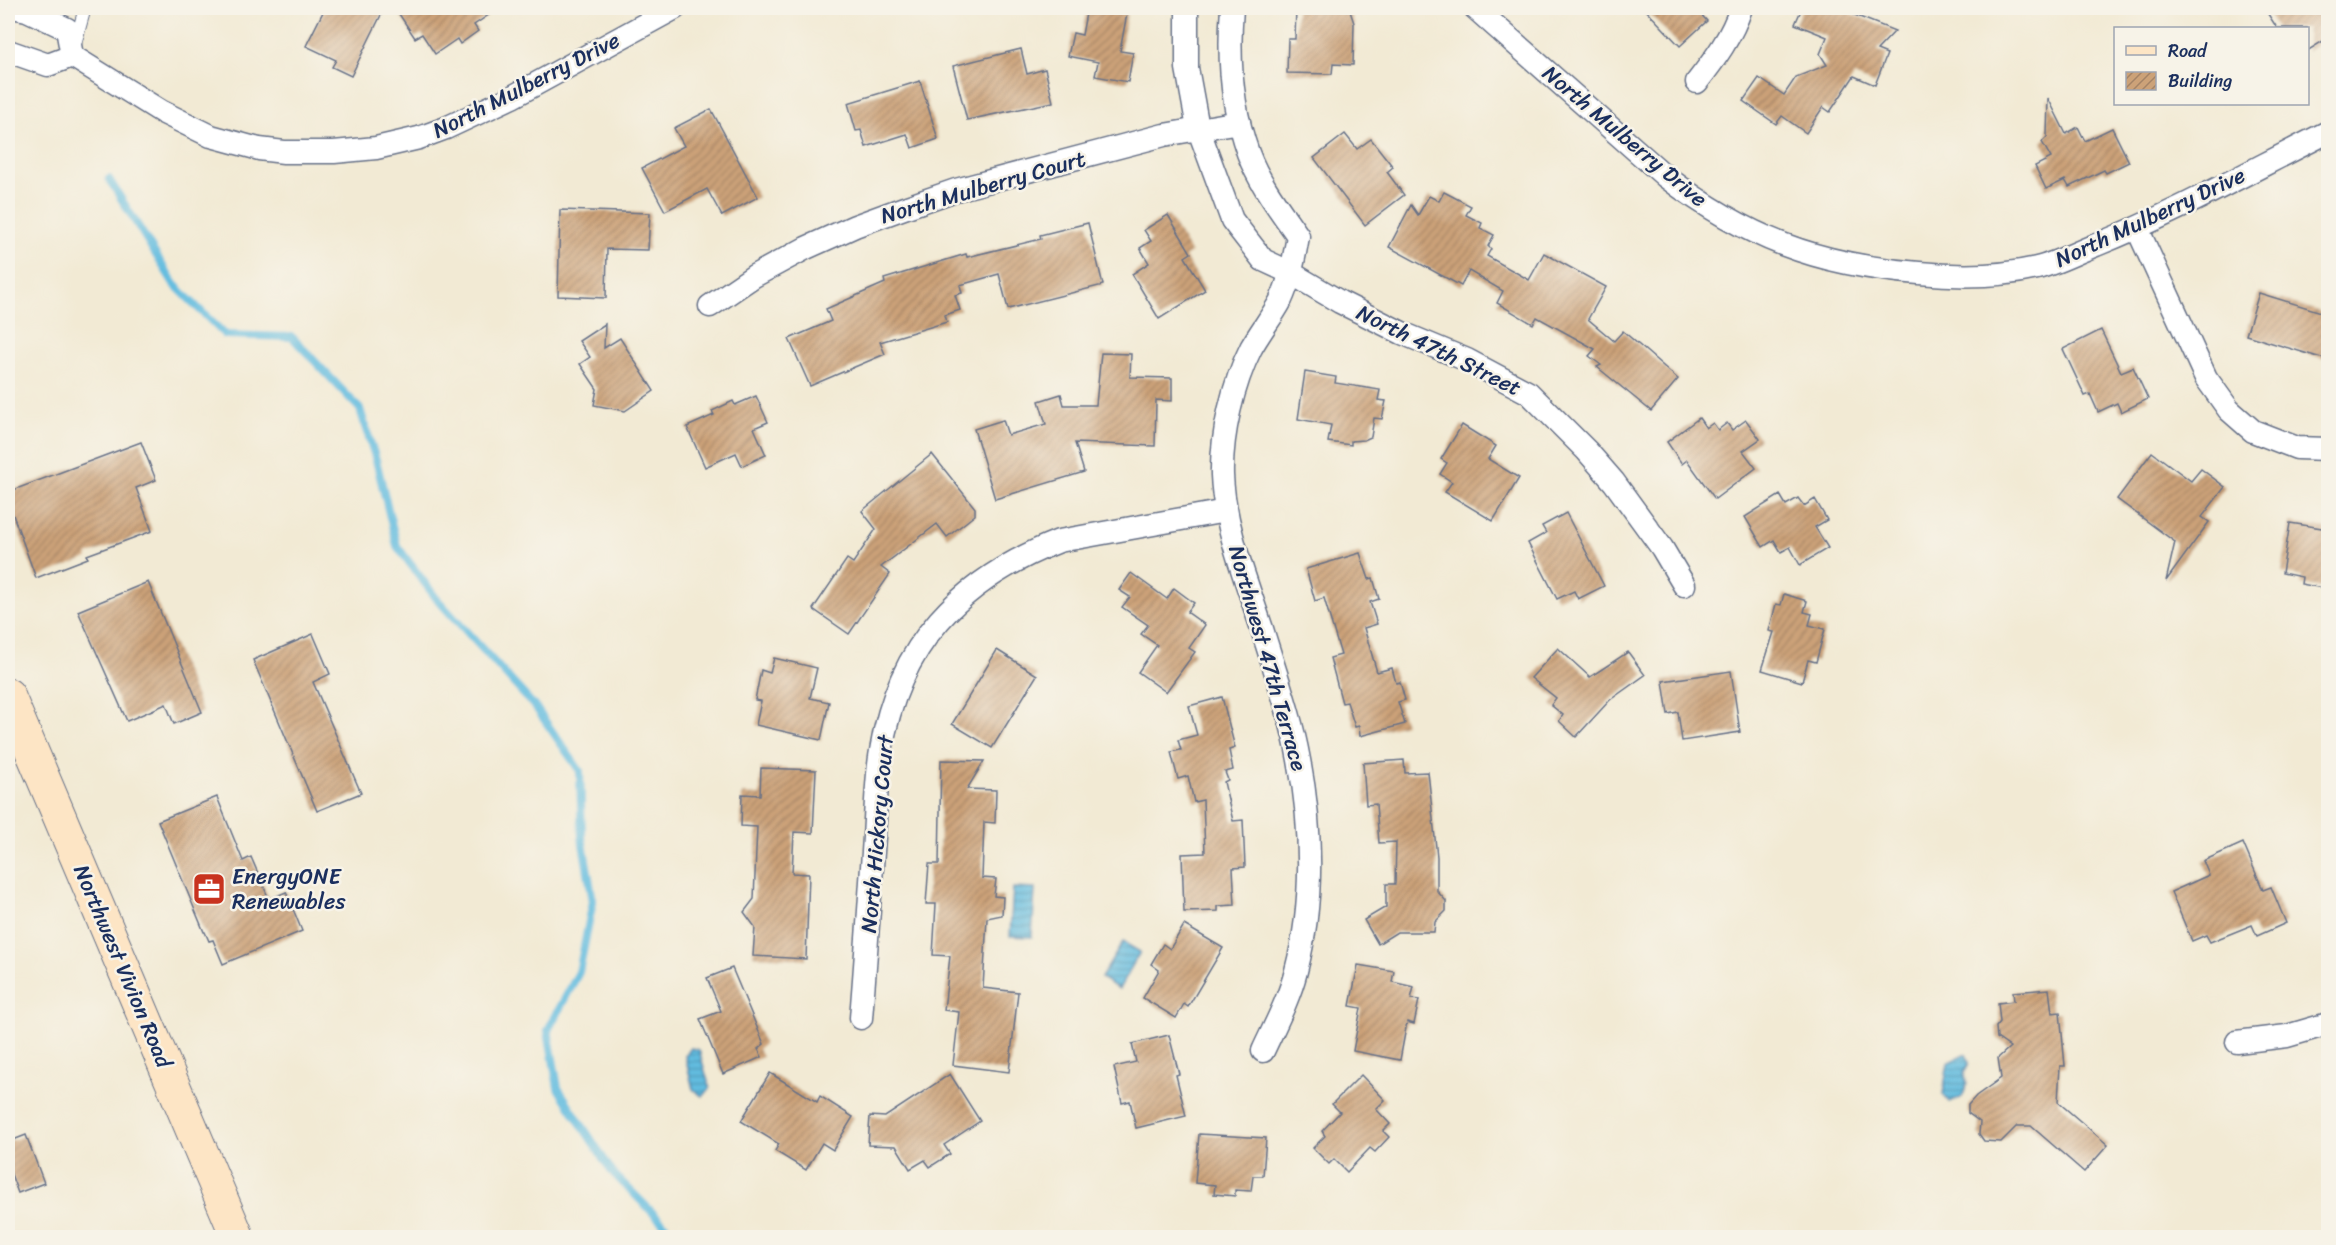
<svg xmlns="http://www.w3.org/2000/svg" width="2336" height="1245" font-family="Sriracha,sans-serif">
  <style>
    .water { fill: url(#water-rules); stroke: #3e769e; stroke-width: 1.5 }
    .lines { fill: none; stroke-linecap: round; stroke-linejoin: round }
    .stream { stroke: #62bcdf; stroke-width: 8 }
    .building { fill: url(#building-hatch) }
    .lane-casing { stroke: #667087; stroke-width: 14 }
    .street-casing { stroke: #667087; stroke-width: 25 }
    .secondary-casing { stroke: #667087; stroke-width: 35 }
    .lane { stroke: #fff; stroke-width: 12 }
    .street { stroke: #fff; stroke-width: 22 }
    .secondary { stroke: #fde5c5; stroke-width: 33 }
    .labels { text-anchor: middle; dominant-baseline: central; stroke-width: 5; stroke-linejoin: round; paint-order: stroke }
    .street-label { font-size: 22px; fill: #1b2f5e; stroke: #f7f3e8 }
    .poi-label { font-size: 22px; fill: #1b2f5e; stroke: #f7f3e8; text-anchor: start }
  </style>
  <defs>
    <pattern id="water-rules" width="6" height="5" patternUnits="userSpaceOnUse" patternTransform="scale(1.5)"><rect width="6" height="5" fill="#62bcdf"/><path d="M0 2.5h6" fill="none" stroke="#5099b8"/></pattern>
    <pattern id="building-hatch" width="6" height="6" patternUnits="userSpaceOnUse" patternTransform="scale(1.5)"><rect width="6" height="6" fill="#cca278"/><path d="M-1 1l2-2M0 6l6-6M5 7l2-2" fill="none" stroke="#a58466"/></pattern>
  </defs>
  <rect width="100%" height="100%" fill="#f7f3e8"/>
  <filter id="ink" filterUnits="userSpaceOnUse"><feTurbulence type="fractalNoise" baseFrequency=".0167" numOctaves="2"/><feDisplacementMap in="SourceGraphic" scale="12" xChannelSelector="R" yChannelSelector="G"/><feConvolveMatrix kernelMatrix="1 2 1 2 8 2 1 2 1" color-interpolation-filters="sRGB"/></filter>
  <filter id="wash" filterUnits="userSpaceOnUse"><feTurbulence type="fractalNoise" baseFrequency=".008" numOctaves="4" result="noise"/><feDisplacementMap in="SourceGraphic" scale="24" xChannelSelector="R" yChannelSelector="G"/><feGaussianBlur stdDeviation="1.35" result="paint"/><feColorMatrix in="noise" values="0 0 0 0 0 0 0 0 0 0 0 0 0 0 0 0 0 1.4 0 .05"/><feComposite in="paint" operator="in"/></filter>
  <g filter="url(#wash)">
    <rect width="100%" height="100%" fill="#f2ead4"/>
    <g class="water">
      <path d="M1013 888 1035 889 1032 937 1010 936Z"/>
      <path d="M1123 942 1140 952 1119 989 1101 978Z"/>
      <path d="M691 1048 699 1050 710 1089 702 1096 693 1089 685 1056Z"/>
      <path d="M1966 1054 1969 1063 1964 1072 1967 1085 1962 1097 1950 1103 1943 1094 1948 1063Z"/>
    </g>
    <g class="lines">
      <path class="stream" d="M109 179 174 284 225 335 292 337 360 409 376 460 397 546 436 598 536 708 580 771 582 838 593 901 579 972 548 1030 558 1088 612 1172 678 1238"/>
    </g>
    <g id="blocks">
      <g class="building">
        <path d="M325 8H370L382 13 351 76 332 67 336 60 306 46Z"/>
        <path d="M395 8H499L474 25 478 31 460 44 457 39 435 54 422 34 415 38Z"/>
        <path d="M1087 8H1128L1120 51 1133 53 1128 82 1095 76 1098 62 1068 56 1073 33 1082 35Z"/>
        <path d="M1296 8H1349L1354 23 1353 65 1333 64 1332 74 1287 73 1288 39H1295Z"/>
        <path d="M1644 8H1695L1707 21 1680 46Z"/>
        <path d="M1802 8H1837L1895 31 1877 50 1887 54 1875 85 1854 76 1830 112 1823 107 1806 133 1782 116 1776 124 1743 101 1759 78 1784 95 1796 77 1827 65 1820 54 1827 37 1795 24Z"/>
        <path d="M2264 8H2328V38L2307 51V28H2277Z"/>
        <path d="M1021 49 1027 74 1045 69 1053 102 967 120 953 66Z"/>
        <path d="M920 81 938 139 912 148 907 134 866 147 861 130 856 131 848 103Z"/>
        <path d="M2048 98 2066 134 2078 127 2085 141 2112 128 2129 162 2106 173 2104 170 2069 187 2065 180 2046 189 2035 166 2051 158 2042 142 2047 137Z"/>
        <path d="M711 109 758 197 722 216 707 189 665 211 642 168 684 146 674 128Z"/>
        <path d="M1345 134 1357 149 1371 139 1393 167 1387 172 1404 195 1365 225 1314 158Z"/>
        <path d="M1444 192 1471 206 1466 215 1482 223 1480 228 1494 235 1488 246 1491 249 1487 256 1529 280 1544 253 1606 287 1588 319 1614 341 1623 331 1678 379 1651 411 1597 367 1601 365 1589 356 1595 349 1537 317 1533 324 1497 303 1503 291 1469 271 1461 286 1389 247 1411 205 1418 215 1429 196 1439 201Z"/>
        <path d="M560 210 650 213 648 250 607 249 606 298 558 296Z"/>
        <path d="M1168 215 1191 253 1185 257 1205 290 1159 319 1132 274 1149 263 1140 248 1151 241 1144 230Z"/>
        <path d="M1088 223 1103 285 1008 309 999 274 960 285 962 293 955 295 960 310 945 315 947 322 880 342 885 354 810 386 789 339 831 321 826 309 885 283 884 279 966 254 967 257 1041 239 1040 235Z"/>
        <path d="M2259 293 2328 314V360L2246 335Z"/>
        <path d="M605 324 604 348 620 338 654 391 625 411 594 405 597 389 580 364 590 357 579 341Z"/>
        <path d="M2101 330 2121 372 2133 367 2148 399 2121 412 2117 403 2098 412 2090 394 2085 396 2063 349Z"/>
        <path d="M1101 353 1131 354 1130 377 1172 378V401L1156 400 1155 446 1075 443 1084 472 995 499 974 429 1003 420 1008 435 1046 424 1039 401 1061 394 1064 405H1096Z"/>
        <path d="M1305 372 1336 377 1335 383 1380 390 1378 400 1386 401 1382 419 1374 418 1371 437 1364 440 1351 441V445L1328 442 1331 425 1298 419Z"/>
        <path d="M756 396 768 422 754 428 766 455 742 466 736 453 705 467 687 427 714 415 712 411 733 401 735 405Z"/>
        <path d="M1699 418 1706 428 1713 423 1718 430 1727 423 1732 430 1746 420 1760 439 1743 451 1756 468 1715 499 1687 460 1682 464 1667 442Z"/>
        <path d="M1462 425 1496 446 1488 459 1519 478 1493 521 1445 492 1452 482 1440 474 1447 463 1441 459Z"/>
        <path d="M141 442 156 480 136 488 152 531 87 555 88 558 36 578 8 501V492Z"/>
        <path d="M2152 452 2191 481 2201 469 2225 487 2202 517 2209 522 2166 581 2175 542 2117 499Z"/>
        <path d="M932 454 975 508V515L947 537 937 524 881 567 890 574 849 634 813 609 847 559 853 563 876 529 862 511Z"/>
        <path d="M1780 495 1786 505 1798 498 1804 506 1815 499 1827 520 1815 527 1828 548 1800 565 1790 547 1781 552 1774 540 1763 547 1745 517Z"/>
        <path d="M1566 513 1604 586 1578 599 1574 591 1557 599 1528 543 1546 533 1542 526Z"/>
        <path d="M2290 523 2328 529V589L2301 584 2302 577 2282 573Z"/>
        <path d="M1360 553 1369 579 1373 578 1379 599 1370 602 1377 624 1364 628 1377 672 1392 668 1396 683 1400 682 1405 700 1398 702 1405 724 1360 736 1359 726 1355 727 1347 702 1342 703 1330 658 1341 655 1324 598 1315 601 1306 569Z"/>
        <path d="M1131 573 1167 599 1174 588 1194 603 1187 612 1205 625 1189 648 1195 652 1166 692 1138 672 1157 645 1141 634 1148 625 1122 607 1130 597 1119 590Z"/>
        <path d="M148 582 202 712 174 724 166 704 127 721 78 611Z"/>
        <path d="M1784 594 1807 601 1804 612 1812 614 1809 625 1825 629 1816 662 1808 660 1802 682 1762 670 1774 632 1769 631 1776 604 1781 605Z"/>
        <path d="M313 634 330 674 313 682 361 793 317 811 253 660Z"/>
        <path d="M1558 648 1590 677 1628 652 1645 675 1610 700 1576 737 1559 721 1563 715 1551 705 1556 698 1531 678Z"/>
        <path d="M997 650 1037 675 992 748 952 724Z"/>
        <path d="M774 658 817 668 810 698 829 702 821 740 756 725 761 701 755 700 761 670 770 673Z"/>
        <path d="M1731 671 1740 732 1682 741 1678 712 1668 714 1663 681Z"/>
        <path d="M1222 697 1235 748 1229 750 1233 770 1225 772 1228 780 1224 782 1233 821 1243 820 1245 867 1233 868 1235 905 1218 906V911L1184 912 1182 854 1205 853 1203 800 1194 802 1188 776 1178 779 1171 752 1181 750 1178 740 1197 735 1189 706Z"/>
        <path d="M941 760 984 761 967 789 996 790 995 823 984 822 982 878 996 879 994 896 1003 897 1002 915 987 918 983 988 1018 992 1009 1072 953 1065 959 1012 944 1010 950 956 933 955 936 904H926L929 864H939Z"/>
        <path d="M1404 760 1405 773 1428 772 1437 857V891L1446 901V911L1435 922 1434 932H1397L1378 944 1364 920 1386 907V884H1395L1396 842 1379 843 1376 804 1366 805 1363 763Z"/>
        <path d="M761 768 816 770 813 833 794 832 792 873 809 874 806 959 753 956 755 927 744 912 754 899 757 827 741 826 742 794 760 795Z"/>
        <path d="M217 797 243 861 251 857 269 899 286 892 302 931 223 964 213 940 209 941 205 932H204L158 821Z"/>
        <path d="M2243 843 2263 890 2271 887 2286 923 2257 936 2252 925 2210 942 2206 935 2192 941 2171 892 2209 875 2203 861Z"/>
        <path d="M1184 925 1223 948 1188 1007 1184 1004 1176 1018 1143 998 1159 970 1151 964 1163 944 1170 949Z"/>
        <path d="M1358 965 1394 971 1392 982 1414 987 1411 999 1419 1000 1414 1024 1407 1022 1400 1060 1353 1051 1361 1008 1350 1006Z"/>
        <path d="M732 968 764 1044 758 1049 762 1057 723 1074 700 1019 721 1011 707 978Z"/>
        <path d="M2049 989 2052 1013 2060 1012 2065 1066H2060L2058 1102 2108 1145 2084 1172 2031 1126H2017L2001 1142 1984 1141 1979 1134 1980 1122 1968 1113V1105L1976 1096 2001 1078 1998 1058 2010 1047 1997 1038 1996 1027 2000 1022 1998 1003 2014 1001 2013 992Z"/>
        <path d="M1169 1035 1179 1074 1176 1075 1186 1116 1136 1128 1130 1101 1122 1103 1114 1067 1136 1062 1132 1044Z"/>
        <path d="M770 1073 817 1102 820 1096 853 1117 833 1150 822 1143 806 1170 775 1151 779 1144 741 1121Z"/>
        <path d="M950 1074 980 1121 944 1145 950 1154 930 1167 925 1160 910 1169 896 1146 868 1145 870 1116 885 1117Z"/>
        <path d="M1361 1075 1385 1100 1376 1109 1390 1124 1383 1131 1389 1137 1375 1152 1370 1148 1347 1172 1334 1159 1329 1164 1313 1148 1325 1136 1322 1131 1340 1112 1332 1104Z"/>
        <path d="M1199 1134 1266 1138 1263 1176H1253L1251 1191 1235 1190V1196L1214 1194 1215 1185 1195 1183Z"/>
        <path d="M26 1135 44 1183 18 1193 8 1166V1142Z"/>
      </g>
    </g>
  </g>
  <g filter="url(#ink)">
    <use href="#blocks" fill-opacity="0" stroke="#667087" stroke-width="1.5"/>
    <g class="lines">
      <defs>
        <path id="lane" d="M75 44 85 8"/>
        <g id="street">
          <path d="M17 8 27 10 67 29 72 56 162 112 211 136 259 149 284 152H334L376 148 419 138 446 128 512 97 675 8"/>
          <path d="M1187 8V68L1198 128 1232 220 1263 260 1291 273 1340 302 1402 333 1467 360 1529 393 1587 451 1614 482 1662 548 1684 585"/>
          <path d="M1232 8C1228 57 1231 106 1248 153 1259 183 1280 210 1298 236 1294 259 1290 281 1280 302 1271 318 1260 332 1251 348 1233 384 1221 435 1222 475 1224 526 1246 580 1262 629 1275 672 1291 715 1299 760 1312 828 1314 903 1296 971 1289 999 1275 1025 1263 1051"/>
          <path d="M1475 8 1665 176C1746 238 1817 265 1919 273 1959 277 1998 277 2037 268 2057 263 2077 252 2096 245 2176 213 2252 170 2328 132"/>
          <path d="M8 51 48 65 72 56"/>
          <path d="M1697 82C1715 59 1732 36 1741 8"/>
          <path d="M2137 228 2206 378 2229 410 2253 431 2297 448 2328 449"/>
          <path d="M710 306 754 276 806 248 855 226 904 208 956 190 1164 135 1239 122"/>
          <path d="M861 1018C866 957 870 897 874 837 876 808 876 779 881 751 898 644 960 580 1059 541L1226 511"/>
          <path d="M2237 1042 2287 1036 2328 1024"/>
        </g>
        <path id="secondary" d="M8 695 238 1238"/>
      </defs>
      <use href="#lane" class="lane-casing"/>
      <use href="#street" class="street-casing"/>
      <use href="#secondary" class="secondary-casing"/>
      <use href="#lane" class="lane"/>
      <use href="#street" class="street"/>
      <use href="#secondary" class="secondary"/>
    </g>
  </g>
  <defs>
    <symbol id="office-square" viewBox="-11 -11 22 22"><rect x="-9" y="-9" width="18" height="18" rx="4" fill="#c8321e" stroke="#f7f3e8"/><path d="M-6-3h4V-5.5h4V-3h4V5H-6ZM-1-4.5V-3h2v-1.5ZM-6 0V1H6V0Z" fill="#fff"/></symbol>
  </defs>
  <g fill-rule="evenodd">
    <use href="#office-square" x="190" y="870" width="38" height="38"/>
  </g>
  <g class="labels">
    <g class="street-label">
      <text transform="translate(526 85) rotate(-27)">North Mulberry Drive</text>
      <text transform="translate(1625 136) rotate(40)">North Mulberry Drive</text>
      <text transform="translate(983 187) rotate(-16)">North Mulberry Court</text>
      <text transform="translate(2150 217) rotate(-25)">North Mulberry Drive</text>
      <text transform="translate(1439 350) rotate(26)">North 47th Street</text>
      <text transform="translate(1268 658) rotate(74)">Northwest 47th Terrace</text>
      <text transform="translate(877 834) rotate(-85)">North Hickory Court</text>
      <text transform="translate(123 966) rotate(67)">Northwest Vivion Road</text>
    </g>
    <g class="poi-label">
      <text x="232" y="876">EnergyONE<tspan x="232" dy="25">Renewables</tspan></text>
    </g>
  </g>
  <rect width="2336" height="1245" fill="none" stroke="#f7f3e8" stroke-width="30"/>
  <rect x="2114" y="27" width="195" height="78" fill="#f7f3e8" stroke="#9fa5b1" stroke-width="1.5"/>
  <rect x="2126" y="46" width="30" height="9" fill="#fde5c5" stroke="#9fa5b1" stroke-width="1.5"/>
  <text x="2168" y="57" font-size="18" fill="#1b2f5e">Road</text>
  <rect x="2126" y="72" width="30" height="18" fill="url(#building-hatch)" stroke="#9fa5b1" stroke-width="1.5"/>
  <text x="2168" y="87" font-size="18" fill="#1b2f5e">Building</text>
</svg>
